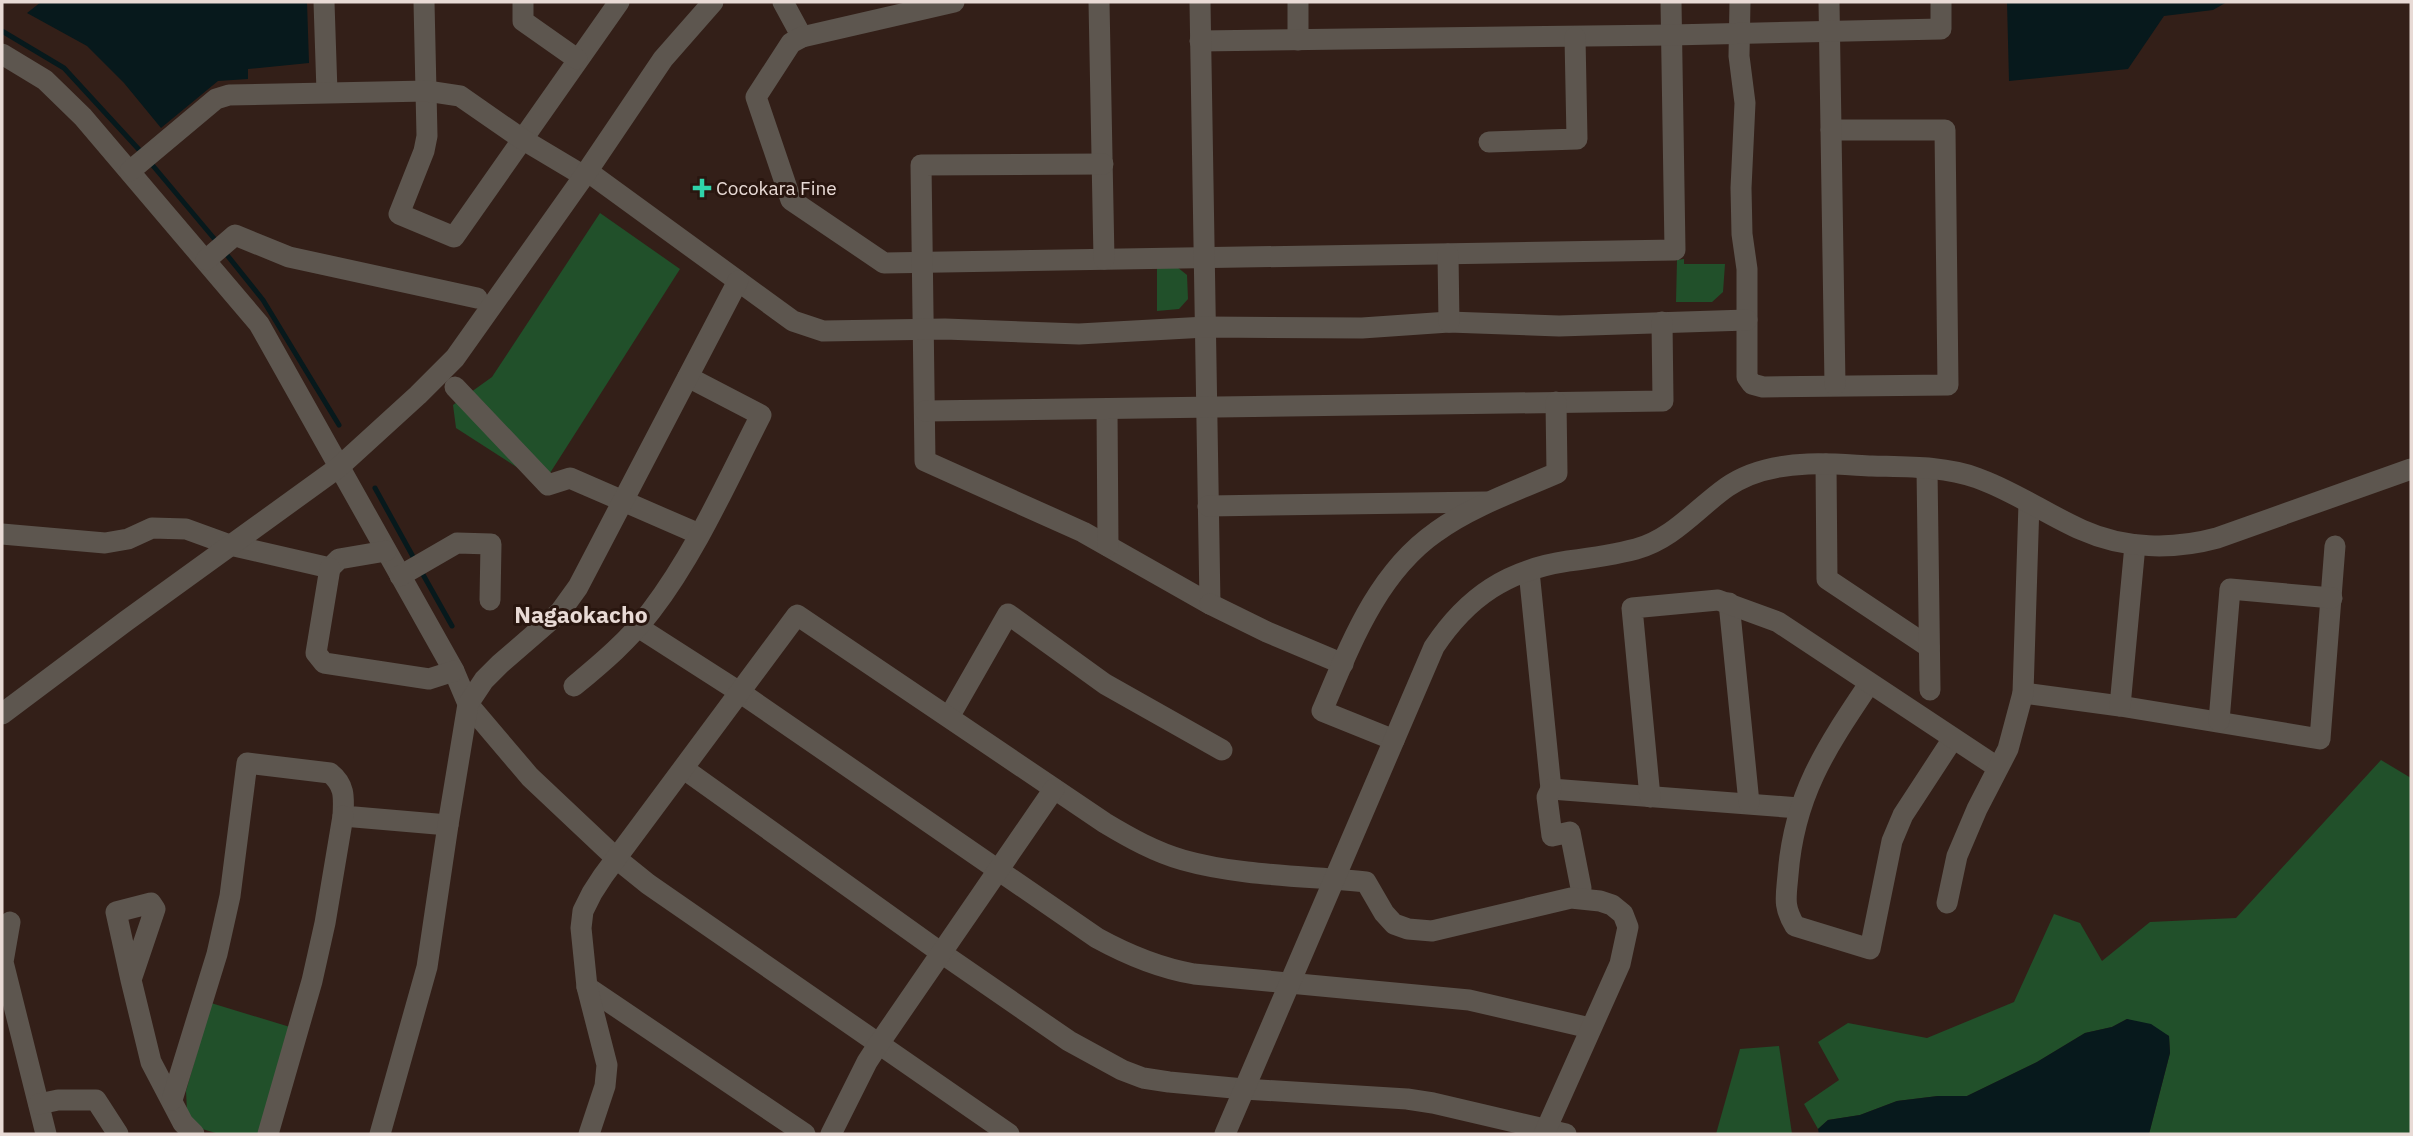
<svg xmlns="http://www.w3.org/2000/svg" width="2413" height="1136" font-family="'IBM Plex Sans',sans-serif">
  <style>
    .green { fill: #21502a }
    .water { fill: #07191c }
    .lines { fill: none; stroke-linecap: round; stroke-linejoin: round }
    .stream { stroke: #07191c; stroke-width: 5 }
    .minor { stroke: #5d564f; stroke-width: 21 }
    .poi-dot { fill: #2fd4aa; stroke: #29160f; stroke-width: 2.5 }
    .labels { text-anchor: middle; dominant-baseline: central; stroke-width: 6; stroke-linejoin: round; paint-order: stroke }
    .poi-label { font-size: 19px; fill: #e8dad5; stroke: #29160f; text-anchor: start }
    .quarter-label { font-size: 23px; font-weight: bold; fill: #e8dad5; stroke: #29160f }
  </style>
  <rect width="100%" height="100%" fill="#331f18"/>
  <g class="green">
    <path d="M600 213 680 269 543 484 456 428 453 405 492 377Z"/>
    <path d="M1684 259V264H1725L1723 292 1712 302H1676L1677 260Z"/>
    <path d="M1177 267 1187 275 1188 299 1179 309 1157 311V268Z"/>
    <path d="M2381 760 2411 778V1134H2149L2170 1053 2169 1036 2127 1019 2112 1027 2085 1033 2037 1062 1967 1096H1938L1897 1101 1860 1115 1828 1120 1818 1129 1804 1104 1839 1080 1818 1042 1848 1023 1927 1038 2014 1002 2054 914 2080 923 2102 961 2150 922 2236 918Z"/>
    <path d="M211 1003 290 1027 258 1134H219L199 1128 187 1112 186 1091Z"/>
    <path d="M1779 1046 1792 1134H1716L1740 1049Z"/>
  </g>
  <g class="water">
    <path d="M41 2H307L309 63 248 69V79L218 81 161 128 124 83 87 46 27 13Z"/>
    <path d="M2007 2H2227L2213 10 2164 16 2128 69 2009 81Z"/>
    <path d="M2127 1019 2151 1024 2169 1036 2170 1053 2149 1134H1819L1818 1129 1828 1120 1860 1115 1897 1101 1938 1096H1967L2037 1062 2085 1033 2112 1027Z"/>
  </g>
  <g class="lines">
    <g class="stream">
      <path d="M2 31 64 68 143 154"/>
      <path d="M149 161 217 242"/>
      <path d="M223 250 263 300 339 425"/>
      <path d="M375 488 416 562"/>
      <path d="M421 571 452 626"/>
    </g>
    <g class="minor">
      <path d="M324 2 327 92"/>
      <path d="M424 2 427 136 424 151 399 214 454 237 619 2"/>
      <path d="M523 2V21L577 59"/>
      <path d="M783 2 802 37"/>
      <path d="M954 2 802 37 791 43 756 97 791 200 884 263 1675 250 1671 2"/>
      <path d="M1099 2 1104 259"/>
      <path d="M1298 2V40"/>
      <path d="M1740 2 1739 56 1745 103 1741 188 1742 234 1747 269V377L1752 384 1763 387 1948 385 1945 130H1831"/>
      <path d="M1829 2 1835 385"/>
      <path d="M1200 41 1671 35 1941 29V2"/>
      <path d="M2 54 45 80 83 117 259 324 454 671 468 704 530 777 617 859 648 884 1009 1134"/>
      <path d="M1489 142 1577 139 1575 37"/>
      <path d="M1103 164 921 165 925 461 1083 532 1210 604 1200 2"/>
      <path d="M130 171 216 99 229 95 427 91 460 96 522 139 584 176"/>
      <path d="M587 171 793 321 823 331 945 329 1079 334 1206 327 1362 328 1449 322 1559 326 1747 320"/>
      <path d="M1448 254 1449 322"/>
      <path d="M206 260 235 235 289 257 477 298"/>
      <path d="M455 387 548 485 570 478 699 534"/>
      <path d="M1107 409 1108 546"/>
      <path d="M925 411 1663 401 1662 322"/>
      <path d="M1826 464 1827 579 1929 647"/>
      <path d="M1927 469 1930 690"/>
      <path d="M1208 506 1486 502"/>
      <path d="M2 534 105 543 128 539 152 528 186 529 230 545 330 568 339 559 386 551"/>
      <path d="M330 568 316 653 324 663 429 679 454 671"/>
      <path d="M1529 571 1551 789 1799 808"/>
      <path d="M400 576 457 543 491 544 490 600"/>
      <path d="M1729 603 1749 803"/>
      <path d="M1210 604 1267 632 1343 664"/>
      <path d="M638 627 741 693 1097 938C1128 955 1159 968 1194 974L1469 1000 1590 1028"/>
      <path d="M1869 684C1826 748 1794 795 1788 875 1786 898 1783 906 1795 926L1870 949 1892 841 1903 815 1952 740"/>
      <path d="M574 686C602 663 629 640 651 611 696 552 727 481 761 415L688 377"/>
      <path d="M2023 693 2120 706 2320 739 2335 546"/>
      <path d="M2120 706 2135 545"/>
      <path d="M2 714 126 621 339 467 418 395 455 358 584 176 663 59 713 2"/>
      <path d="M949 717 1008 614 1105 684 1222 750"/>
      <path d="M2219 721 2230 589 2332 598"/>
      <path d="M1394 740 1322 711C1350 646 1376 574 1436 532 1470 507 1518 490 1557 473L1556 402"/>
      <path d="M684 769 940 952 1069 1041 1122 1070 1143 1078 1169 1082 1244 1089 1407 1099 1433 1103 1566 1134"/>
      <path d="M1551 789 1547 797 1552 836 1570 832 1581 888 1580 898"/>
      <path d="M1650 797 1632 608 1718 600 1778 622 1997 767"/>
      <path d="M1947 903 1957 856 1977 809 2008 749 2023 693 2029 503"/>
      <path d="M10 922 3 962 46 1134"/>
      <path d="M131 980 116 912 151 903 155 909 131 980 151 1062 183 1123 194 1134"/>
      <path d="M587 987 805 1134"/>
      <path d="M172 1100 217 954 230 896 247 763 330 773C345 785 344 797 343 816L448 825"/>
      <path d="M39 1104 58 1100H96L118 1134"/>
      <path d="M268 1134 312 981 325 923 343 816"/>
      <path d="M380 1134 427 967 448 825 468 704 484 680 500 664 560 612 578 587 738 281"/>
      <path d="M589 1134 605 1086 607 1065 587 987 581 928 583 911 592 893 603 876 797 615 1105 823C1130 838 1155 852 1183 860 1239 876 1308 876 1366 882L1384 913 1394 924 1408 929 1432 931 1571 898 1600 901 1612 905 1623 914 1628 927 1620 964 1544 1134"/>
      <path d="M831 1134 867 1062 878 1045 1054 789"/>
      <path d="M1225 1134 1434 647C1468 596 1508 570 1568 561 1592 558 1613 555 1636 549 1673 539 1697 508 1727 487 1750 471 1781 465 1808 464 1829 463 1851 465 1872 466 1907 467 1944 466 1977 478 2014 491 2046 514 2082 530 2124 549 2173 550 2217 538L2411 469"/>
    </g>
  </g>
  <path class="poi-dot" d="M698.5 177.5h7v7h7v7h-7v7h-7v-7h-7v-7h7z"/>
  <g class="labels">
    <g class="poi-label">
      <text x="716" y="188">Cocokara Fine</text>
    </g>
    <g class="quarter-label">
      <text x="581" y="614">Nagaokacho</text>
    </g>
  </g>
  <rect width="2413" height="1136" fill="none" stroke="#e8dad5" stroke-width="7"/>
</svg>
